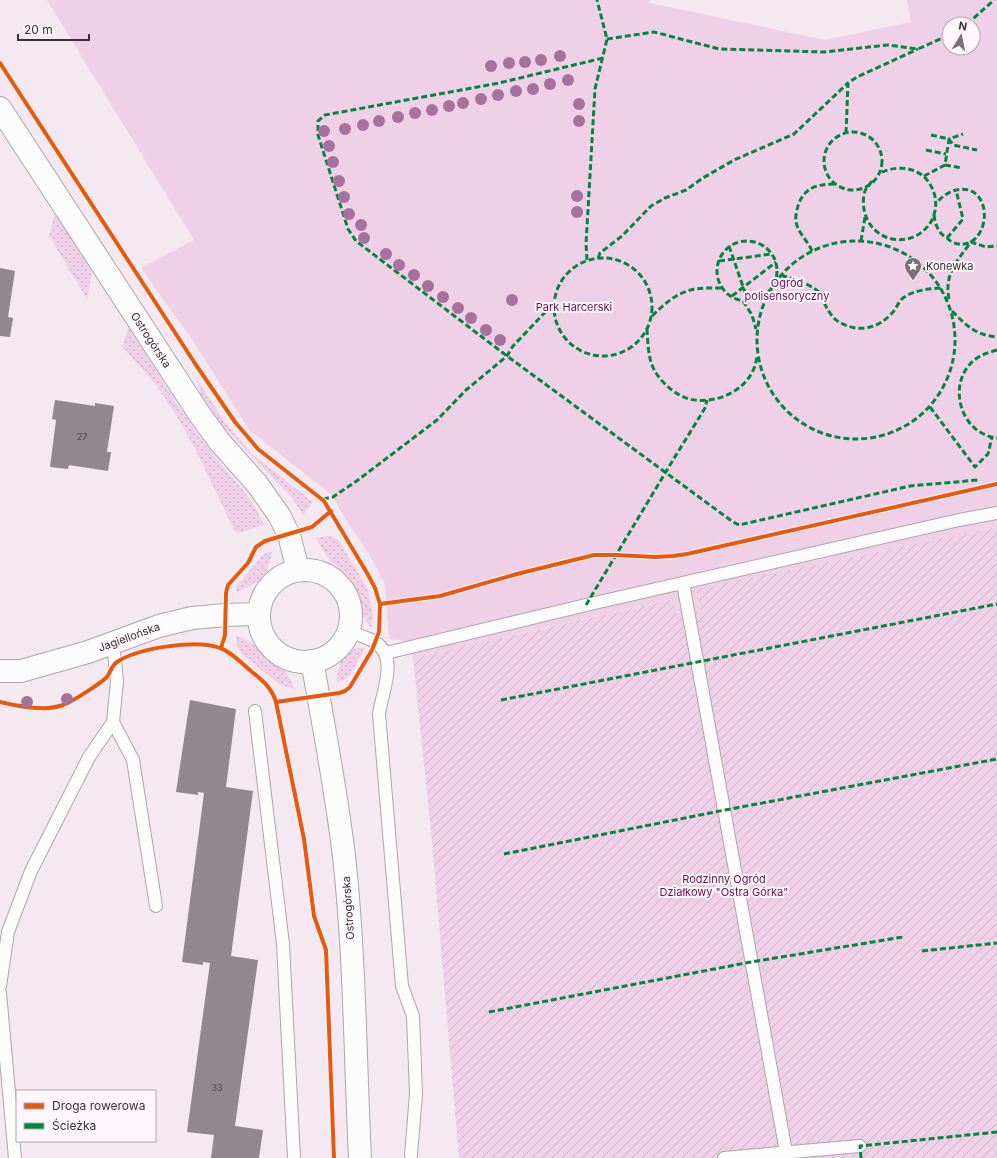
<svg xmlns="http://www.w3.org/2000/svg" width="997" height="1158" font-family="Inter,sans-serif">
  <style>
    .grass { fill: url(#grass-dots) }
    .park { fill: #efd0e7; fill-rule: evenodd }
    .garden { fill: url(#garden-furrows) }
    .building { fill: #90888e }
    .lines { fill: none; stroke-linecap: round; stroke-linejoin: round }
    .lane-casing { stroke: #ada5ab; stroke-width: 14 }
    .secondary-casing { stroke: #ada5ab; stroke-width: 24 }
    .lane { stroke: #fdfcfd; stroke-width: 12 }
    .secondary { stroke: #fdfcfd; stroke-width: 22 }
    .quiet { stroke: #00873e; stroke-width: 3; stroke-dasharray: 6 3; stroke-linecap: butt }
    .cycleway-casing { stroke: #fef6fb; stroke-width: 6 }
    .cycleway { stroke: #e8590c; stroke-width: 4 }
    .tree { fill: #a6719d }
    .labels { text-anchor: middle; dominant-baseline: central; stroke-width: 4; stroke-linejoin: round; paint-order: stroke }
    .number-label { font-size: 9px; fill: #4d464b }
    .poi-label { font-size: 11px; fill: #373035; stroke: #fef6fb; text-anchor: start }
    .park-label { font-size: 11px; fill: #661058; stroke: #fef6fb }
    .street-label { font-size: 11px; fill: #373035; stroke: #fef6fb }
  </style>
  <defs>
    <pattern id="grass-dots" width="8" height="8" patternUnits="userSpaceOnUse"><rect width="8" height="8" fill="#efd0e7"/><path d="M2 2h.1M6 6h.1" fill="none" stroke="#ceb3c7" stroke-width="1.8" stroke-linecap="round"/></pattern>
    <pattern id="garden-furrows" width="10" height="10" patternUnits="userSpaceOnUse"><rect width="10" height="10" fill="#efd0e7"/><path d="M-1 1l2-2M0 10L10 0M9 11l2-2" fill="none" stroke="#ceb3c7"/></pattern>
  </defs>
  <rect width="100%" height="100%" fill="#f4e8f1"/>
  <g class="grass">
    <path d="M55 213 92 272 87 299 49 236Z"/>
    <path d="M129 328C156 370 182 414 212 453 232 478 251 495 264 525L238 533 234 530C210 480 188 427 154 383 144 370 132 359 122 346Z"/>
    <path d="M198 381 224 421 252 454 313 502 303 515 293 499 223 426 200 394Z"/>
    <path d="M325 536H332L340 542 368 590 373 618 371 628 363 617 357 592 352 581 327 557 316 538Z"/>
    <path d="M272 551C268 577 260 583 236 592L237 586 261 557 264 554Z"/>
    <path d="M236 636C251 640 258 649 269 658 272 661 277 663 280 665 287 672 291 681 295 689L280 685 242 654 237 645Z"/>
    <path d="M356 648H365L350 675 346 679 337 682C338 665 340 657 356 648Z"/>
  </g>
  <path class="park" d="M47 0H649L650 3 825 40 911 22 907 0H997V527L697 589 701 611 677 616 672 599 413 658 410 642 389 639 385 584 370 556 346 520 332 495 250 431 193 341 141 268 194 240ZM949 24H973V48H949Z"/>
  <path class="garden" d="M997 527V1158H459L432 841 413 658 673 599 678 616 701 611 696 589Z"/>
  <g class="building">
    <path d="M0 268 15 271 8 317 13 318 10 337 0 336Z"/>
    <path d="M55 400 95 406V403L114 406 107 452H111L108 471 69 465 68 469 50 467 56 420 52 419Z"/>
    <path d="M190 700 236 709 226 787 253 791 231 956 258 960 235 1126 263 1130 259 1158H211L214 1135 187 1132 210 963 203 962V965L182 962 204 793 198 792V795L176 792Z"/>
  </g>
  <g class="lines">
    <defs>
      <g id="lane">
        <path d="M683 583 786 1152"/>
        <path d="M349 631C357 635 367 637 375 642 399 657 382 692 379 714L402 986 413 1016 416 1094 411 1155"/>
        <path d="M386 653 586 605 959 520 997 513"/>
        <path d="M255 711 283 944 294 1158"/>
        <path d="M113 722 133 760 156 906"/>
        <path d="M0 986 8 932 31 871 89 757 113 722 117 681 113 643"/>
        <path d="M0 993 15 1158"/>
        <path d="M724 1158 860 1146"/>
      </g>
      <g id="secondary">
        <path d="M0 108 200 415 219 441 257 484 279 515 289 535 298 570"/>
        <circle cx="305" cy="616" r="46"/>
        <path d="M312 661C324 726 336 790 344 856 355 956 355 1057 360 1158"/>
        <path d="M0 671H21L88 652 159 626 192 618 225 615 259 614"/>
      </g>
    </defs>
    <use href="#lane" class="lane-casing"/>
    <use href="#secondary" class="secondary-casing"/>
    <use href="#lane" class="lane"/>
    <use href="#secondary" class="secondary"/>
    <g class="quiet">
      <path d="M967 24 994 0"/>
      <path d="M607 39 654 32 719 49 824 52 888 45 918 49 949 35"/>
      <path d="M603 58 499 83 325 115 318 121V135L348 229 356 241 507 356 733 522 739 525 910 486 978 480"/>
      <circle cx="853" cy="161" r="29"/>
      <path d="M846 133 848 83 857 77 918 49"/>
      <path d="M931 135 949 139 953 145 977 150"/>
      <path d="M926 150 946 154"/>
      <path d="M945 165 962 168"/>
      <path d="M924 176 945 165 949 139 963 134"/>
      <path d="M872 181C870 184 866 188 865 191 863 196 863 204 864 209 870 244 915 251 932 220 936 211 937 202 934 193 926 168 901 163 880 173"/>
      <path d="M934 215C935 224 938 233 947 238 948 239 950 241 952 242 984 256 997 200 969 190 956 187 946 193 937 202"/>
      <path d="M947 238 963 219 956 190"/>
      <circle cx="856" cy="340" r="99"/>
      <circle cx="747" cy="271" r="30"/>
      <path d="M861 241 865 217"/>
      <path d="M729 246 748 301"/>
      <path d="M812 251C808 241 797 232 796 221 795 216 797 210 798 206 804 187 818 184 835 184"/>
      <path d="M598 258 600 253 622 236 651 206 665 198 686 190 703 178 734 160 794 134 848 83"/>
      <circle cx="603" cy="307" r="49"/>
      <path d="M587 260 586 244 595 89 607 39 597 0"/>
      <path d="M719 261 772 254"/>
      <path d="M781 275C795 280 809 283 820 293 821 295 823 299 824 302 828 311 833 320 843 324 861 333 880 327 892 313 897 308 898 302 903 298 914 290 928 289 941 288"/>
      <path d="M732 296 776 262"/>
      <path d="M949 299C944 274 957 261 971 242L986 247 997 246"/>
      <path d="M743 301 752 315 756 329"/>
      <path d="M952 311C966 325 975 335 997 337"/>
      <path d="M652 316C677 292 686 287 722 288"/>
      <path d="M647 329C648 344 648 361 656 373 664 385 676 395 689 399 719 406 755 387 757 355"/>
      <path d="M997 350C990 352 983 354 977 358 945 380 959 434 997 438"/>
      <path d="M930 407 975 467 988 454 992 437"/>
      <path d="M323 499 333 497 358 480 437 420 466 390 507 356 513 346 554 303"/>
      <path d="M586 605 670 465 705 408 707 400"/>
      <path d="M501 700 997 604"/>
      <path d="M504 854 725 810 997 759"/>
      <path d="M922 951 997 943"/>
      <path d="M489 1012 751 962 903 937"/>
      <path d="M861 1158 860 1146 997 1132"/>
    </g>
    <defs>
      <g id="cycleway">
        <path d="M0 63 196 365 235 422 258 449 324 501 367 573 375 588 380 604 379 632 372 650 350 687 345 691 339 693 276 702"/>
        <path d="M380 604 440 596 517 574 594 555H616L655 557 673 556 687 554 997 484"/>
        <path d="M221 648 225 635 226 593 228 585 248 563 256 547 265 541 312 527 331 511"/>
        <path d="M0 702C19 706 44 712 63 705 72 702 101 683 107 677 110 673 112 665 117 662 138 648 197 639 220 648 232 652 242 664 252 672 263 681 272 688 276 702L304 839 314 916 326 950 334 1158"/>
      </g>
    </defs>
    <use href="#cycleway" class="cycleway-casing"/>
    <use href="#cycleway" class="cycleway"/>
  </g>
  <g class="tree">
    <circle cx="560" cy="56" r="6"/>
    <circle cx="541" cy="60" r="6"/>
    <circle cx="525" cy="62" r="6"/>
    <circle cx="509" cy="63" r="6"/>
    <circle cx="491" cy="66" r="6"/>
    <circle cx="568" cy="80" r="6"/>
    <circle cx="550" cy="84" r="6"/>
    <circle cx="533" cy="89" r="6"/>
    <circle cx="516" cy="91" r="6"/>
    <circle cx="498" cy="95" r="6"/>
    <circle cx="481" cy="99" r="6"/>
    <circle cx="463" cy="103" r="6"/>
    <circle cx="579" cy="104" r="6"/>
    <circle cx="449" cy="106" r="6"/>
    <circle cx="432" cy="110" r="6"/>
    <circle cx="415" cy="113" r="6"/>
    <circle cx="398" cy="117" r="6"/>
    <circle cx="379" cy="121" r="6"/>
    <circle cx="579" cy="121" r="6"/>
    <circle cx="363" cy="125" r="6"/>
    <circle cx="345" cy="129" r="6"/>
    <circle cx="324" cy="131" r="6"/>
    <circle cx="329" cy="146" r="6"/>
    <circle cx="333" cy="162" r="6"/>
    <circle cx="339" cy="181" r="6"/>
    <circle cx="577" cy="196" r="6"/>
    <circle cx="344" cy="197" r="6"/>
    <circle cx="577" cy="212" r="6"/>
    <circle cx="349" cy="214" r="6"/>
    <circle cx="361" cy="225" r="6"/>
    <circle cx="364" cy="238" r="6"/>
    <circle cx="386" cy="254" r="6"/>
    <circle cx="399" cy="265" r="6"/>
    <circle cx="414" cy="275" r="6"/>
    <circle cx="428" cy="286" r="6"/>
    <circle cx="443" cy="297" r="6"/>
    <circle cx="512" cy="300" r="6"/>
    <circle cx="458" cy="308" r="6"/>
    <circle cx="471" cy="318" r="6"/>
    <circle cx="486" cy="330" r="6"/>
    <circle cx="500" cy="340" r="6"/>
    <circle cx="67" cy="699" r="6"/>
    <circle cx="27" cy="702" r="6"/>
  </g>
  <defs>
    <symbol id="sight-pin" viewBox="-11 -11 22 30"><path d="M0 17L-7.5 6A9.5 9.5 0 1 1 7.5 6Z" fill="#797077" stroke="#fef6fb"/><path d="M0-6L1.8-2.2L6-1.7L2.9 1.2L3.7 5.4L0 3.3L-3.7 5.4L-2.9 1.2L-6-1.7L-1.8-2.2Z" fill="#fff"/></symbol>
  </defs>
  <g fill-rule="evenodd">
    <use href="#sight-pin" x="903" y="256" width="20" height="27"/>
  </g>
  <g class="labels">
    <g class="number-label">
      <text x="82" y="436">27</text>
      <text x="217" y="1087">33</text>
    </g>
    <g class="poi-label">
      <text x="926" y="266">Konewka</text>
    </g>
    <g class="park-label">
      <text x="787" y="283">Ogród<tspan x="787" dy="13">polisensoryczny</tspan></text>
      <text x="574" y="307">Park Harcerski</text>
      <text x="724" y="879">Rodzinny Ogród<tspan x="724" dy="13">Działkowy "Ostra Górka"</tspan></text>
    </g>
    <g class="street-label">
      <text transform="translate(151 340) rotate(57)">Ostrogórska</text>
      <text transform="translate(129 637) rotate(-20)">Jagiellońska</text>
      <text transform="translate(348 908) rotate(-94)">Ostrogórska</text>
    </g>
  </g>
  <rect x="16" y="1090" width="140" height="52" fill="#fef6fb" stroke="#aea7ac"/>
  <rect x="24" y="1103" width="20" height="6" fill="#e8590c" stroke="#aea7ac"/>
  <text x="52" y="1110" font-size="12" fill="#373035">Droga rowerowa</text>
  <rect x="24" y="1123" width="20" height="6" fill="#00873e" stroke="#aea7ac"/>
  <text x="52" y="1130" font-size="12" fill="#373035">Ścieżka</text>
  <g transform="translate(961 36) rotate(10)"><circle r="19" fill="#fef6fb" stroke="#aea7ac"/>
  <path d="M0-3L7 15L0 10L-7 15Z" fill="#797077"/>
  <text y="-6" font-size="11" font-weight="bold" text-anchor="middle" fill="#373035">N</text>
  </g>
  <path d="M18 34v6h71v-6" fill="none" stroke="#373035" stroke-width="2"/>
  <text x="24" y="34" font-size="12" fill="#373035" stroke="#fef6fb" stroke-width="3" paint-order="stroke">20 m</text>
</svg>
